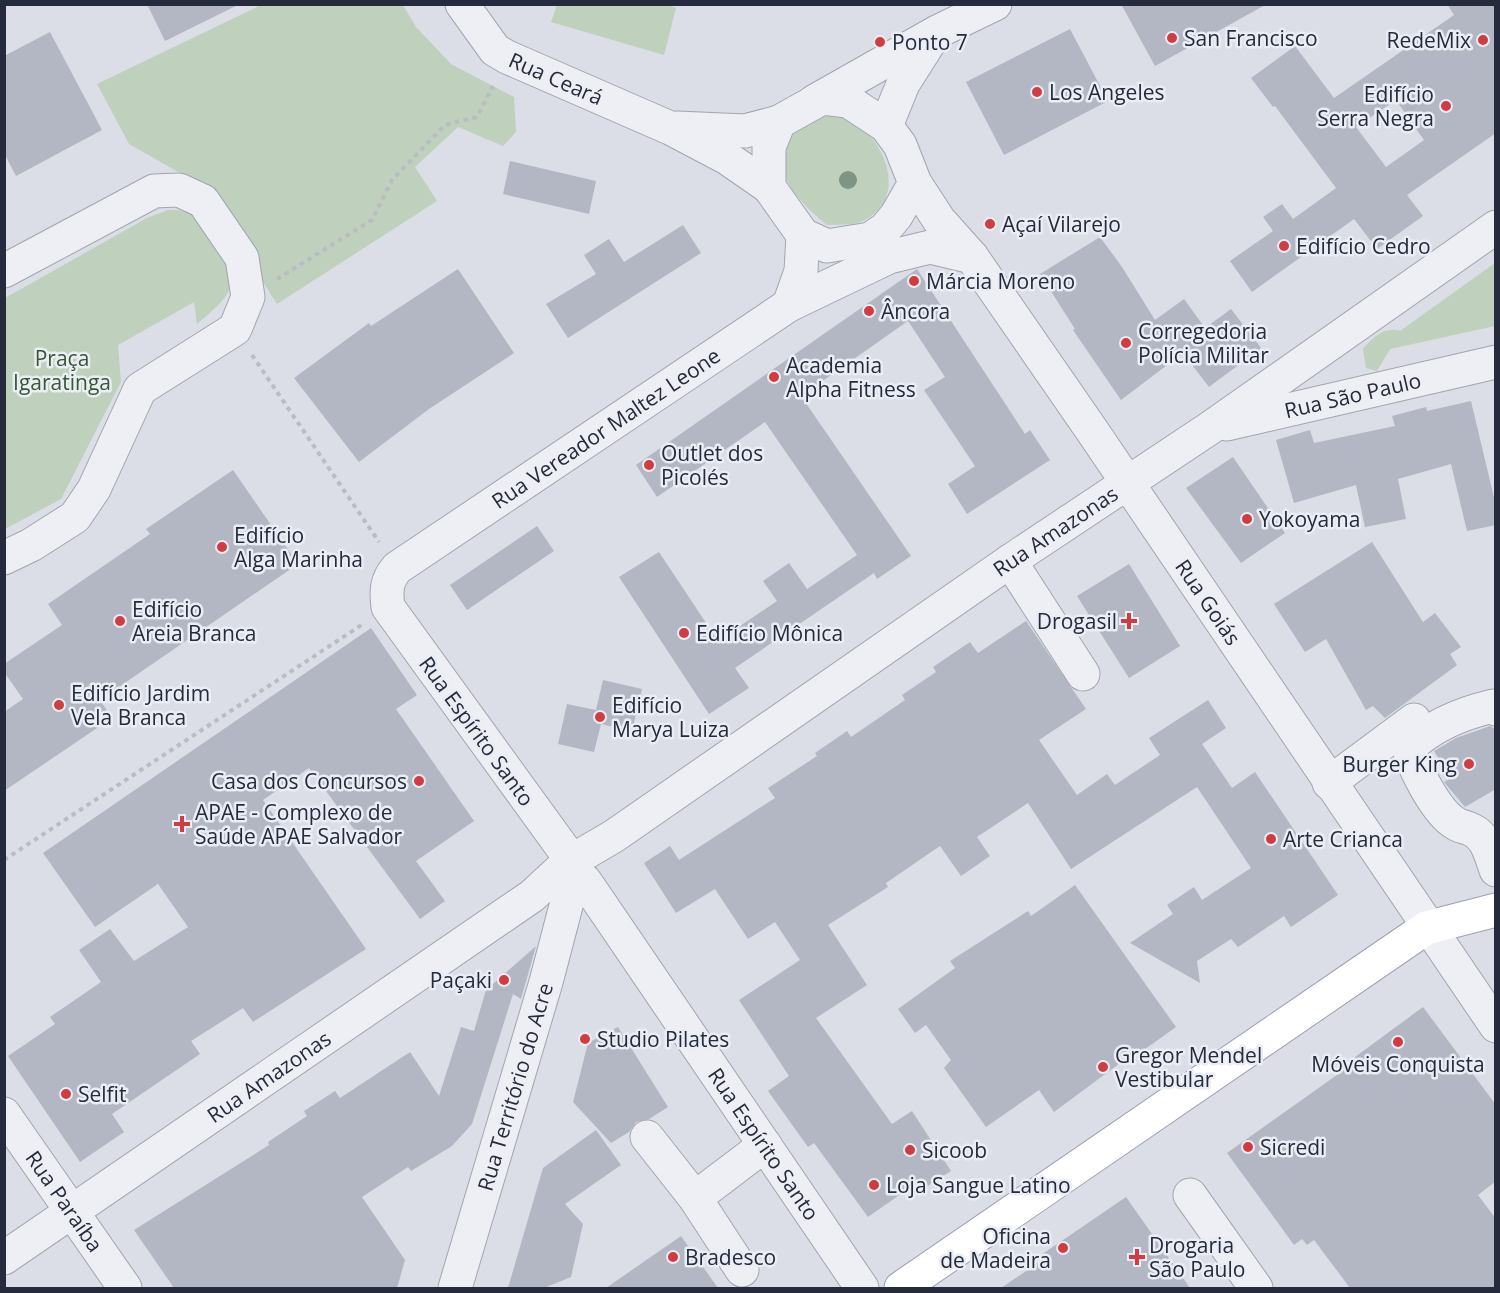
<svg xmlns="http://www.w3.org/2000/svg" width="1500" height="1293" font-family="'Open Sans',sans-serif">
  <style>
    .green { fill: #bfd0bc }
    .building { fill: #b3b7c3; fill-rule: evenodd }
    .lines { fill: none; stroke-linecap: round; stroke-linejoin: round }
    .minor-casing { stroke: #a1a5b0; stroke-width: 35 }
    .major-casing { stroke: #9ba1b2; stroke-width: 35 }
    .path { stroke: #babcc4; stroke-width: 4; stroke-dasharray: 4.5 4.5; stroke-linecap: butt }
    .minor { stroke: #eeeff4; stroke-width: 33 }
    .major { stroke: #fff; stroke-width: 33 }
    .tree { fill: #809483 }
    .poi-dot { fill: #cf3c41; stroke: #eaedf4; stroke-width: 2 }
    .labels { text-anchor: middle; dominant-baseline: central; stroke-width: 5; stroke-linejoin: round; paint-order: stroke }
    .poi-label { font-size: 21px; fill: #252b3c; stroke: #eaedf4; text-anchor: start }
    .street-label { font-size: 21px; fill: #252b3c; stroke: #eaedf4 }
    .park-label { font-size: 21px; fill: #355832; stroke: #eaedf4 }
  </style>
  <rect width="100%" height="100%" fill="#dbdee6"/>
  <g class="green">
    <path d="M664 4 676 8 664 55 551 22 557 5Z"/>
    <path d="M261 5H403L416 27 451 64 514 97 516 132 503 146 458 127 415 167 437 201 277 304 201 185 129 144 97 84Z"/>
    <path d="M827 112C834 114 843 116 850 119 887 140 910 202 860 222 850 226 838 224 827 225 802 204 770 176 787 140 789 136 790 130 793 128 802 121 817 117 827 112Z"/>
    <path d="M168 210C179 210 190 210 199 217 210 225 232 268 231 282 230 299 209 313 197 324L194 302 118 345 121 382 61 499 5 529V298L147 218Z"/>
    <path d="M1495 263V326L1390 349 1377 371 1366 368 1363 349C1373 337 1385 326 1400 331Z"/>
  </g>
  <g class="building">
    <path d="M147 4H240L165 41Z"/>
    <path d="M1121 4H1267L1155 66Z"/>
    <path d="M1447 4H1496V133L1407 195 1423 216 1377 249 1354 219 1252 292 1230 261 1273 231 1263 217 1282 204 1293 219 1336 188 1275 106 1273 107 1251 78 1295 46 1334 98 1454 15ZM1396 100 1424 140 1386 167 1356 127Z"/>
    <path d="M1070 29 1108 101 1004 155 966 82Z"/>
    <path d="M50 32 102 130 16 176 4 153V56Z"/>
    <path d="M510 161 596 181 589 214 503 194Z"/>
    <path d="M683 225 701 253 568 338 546 304 596 274 584 255 609 239 624 262Z"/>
    <path d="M1100 237 1122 267 1155 320 1184 299 1205 328 1231 309 1261 348 1209 387 1183 353 1121 400 1073 330 1075 329 1040 274Z"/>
    <path d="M458 269 514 353 429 409 359 462 294 378 369 323 371 326Z"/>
    <path d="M917 269 1025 434 1030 430 1050 460 967 514 948 484 975 466 924 390 945 377 908 321 801 396 911 556 877 579 874 573 735 668 749 688 709 714 619 577 659 552 718 641 777 601 763 581 789 563 807 589 857 555 765 422 657 497 636 465Z"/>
    <path d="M1471 401 1496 506V525L1467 531 1451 464 1398 479 1406 519 1365 527 1356 485 1294 503 1276 440 1310 430 1314 443 1395 426 1392 416 1426 407 1427 411Z"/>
    <path d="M1233 457 1285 533 1241 563 1186 488Z"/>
    <path d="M233 470 298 564 100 700 112 718 4 791V712L23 699 4 672V664L62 625 48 604 150 534 146 529Z"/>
    <path d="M537 526 554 551 467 610 450 585Z"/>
    <path d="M1372 542 1423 622 1435 613 1461 647 1450 654 1457 665 1385 718 1373 706 1366 710 1326 639 1305 652 1274 604Z"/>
    <path d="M1129 564 1180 646 1129 678 1077 596Z"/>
    <path d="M1026 621 1086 709 1039 740 1077 795 1107 774 1115 785 1160 755 1149 738 1208 700 1226 728 1202 744 1232 788 1255 772 1338 895 1291 927 1284 916 1238 947 1231 939 1197 961 1200 983 1130 943 1173 914 1167 905 1194 887 1202 900 1251 868 1197 787 1071 869 1028 803 977 837 990 856 961 876 940 846 886 883 888 887 828 925 867 985 816 1018 892 1124 912 1111 951 1171 912 1196 908 1189 868 1217 814 1143 808 1147 768 1091 789 1076 739 1000 800 960 775 922 748 939 715 889 676 913 644 863 670 846 679 860 775 798 768 788 817 756 815 753 847 731 851 737 905 700 902 695 936 672 933 667 970 642 978 653Z"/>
    <path d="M371 628 417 695 396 709 474 821 416 861 445 901 420 919 309 768 263 800 366 949 253 1022 243 1008 191 1041 200 1054 112 1114 124 1132 80 1162 8 1056 55 1024 50 1017 101 982 79 950 110 929 134 961 188 927 158 884 95 927 43 853Z"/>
    <path d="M603 680 642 689 632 731 601 724 594 752 558 744 567 704 596 710Z"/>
    <path d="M1490 726 1496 730V789L1465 807 1444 782 1451 778 1434 751 1456 738Z"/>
    <path d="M1075 885 1176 1027 1141 1052 1139 1049 1054 1112 1039 1090 986 1127 944 1068 951 1060 926 1025 915 1033 898 1009 955 968 950 961 1028 911 1031 916Z"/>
    <path d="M536 946 521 999 513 994 472 1124 452 1146 411 1171 408 1167 362 1197 405 1260 397 1288H174L134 1230 269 1145 268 1142 307 1116 304 1111 335 1091 340 1098 410 1052 439 1096 461 1027 474 1031 486 990Z"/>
    <path d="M1423 1007 1496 1105V1181L1478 1195 1496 1219V1288H1350L1314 1240 1307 1245 1302 1239 1294 1245 1227 1153 1358 1060 1355 1057Z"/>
    <path d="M618 1027 668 1107 649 1119 636 1122 629 1132 611 1143 573 1102 588 1043Z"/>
    <path d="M596 1130 621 1165 565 1204 583 1224 571 1277 544 1288H508L543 1168Z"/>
    <path d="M1126 1197 1190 1288H1001L1044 1259 1041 1255Z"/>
    <path d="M681 1236 718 1288H606Z"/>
  </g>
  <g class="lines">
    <defs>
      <g id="minor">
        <path id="s1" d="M462 4 495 50 507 57 670 128 727 158 769 187"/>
        <path d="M815 101 937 32 995 4"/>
        <path d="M886 126 903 84 934 35"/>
        <path d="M677 128 745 131 779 122"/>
        <path id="s2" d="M915 183 896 216 885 229 870 239 827 246 803 235 769 187V147L779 122 822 98 848 101 886 126 900 145 915 183 939 220 972 257 1093 432 1496 1026"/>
        <path d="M4 271 154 191 179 190 203 201 242 258 248 297 235 329 140 389 94 489 75 517 31 545 4 558"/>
        <path d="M789 305 801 271 803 235"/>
        <path id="s3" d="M1227 424 1496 362"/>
        <path d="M1010 561 1083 674"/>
        <path d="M1496 709 1493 706C1463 713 1431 726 1409 748 1413 767 1437 813 1455 823 1460 827 1467 827 1472 830 1487 837 1491 856 1496 870"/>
        <path d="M1329 783 1414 720"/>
        <path id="s4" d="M585 853 614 836 1010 561 1210 428 1496 227"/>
        <path id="s5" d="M567 854 388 607C386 591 386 581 397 568L789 305 889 257 930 247 972 257"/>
        <path id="s6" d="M585 881 862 1288"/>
        <path id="s7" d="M4 1114 125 1288"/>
        <path d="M647 1137 695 1198 765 1145"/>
        <path d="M1190 1195 1256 1288"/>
        <path d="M695 1198 742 1270"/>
        <path id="s8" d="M4 1258 532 896 560 870"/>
        <path id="s9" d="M455 1288 546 982 572 883"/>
      </g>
      <path id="major" d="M901 1288 1426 928 1496 910"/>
    </defs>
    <use href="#minor" class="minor-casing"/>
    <use href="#major" class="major-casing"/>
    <g class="path">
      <path d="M277 279 372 220 392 180 445 125 477 117 493 86"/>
      <path d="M252 355 379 542"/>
      <path d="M1495 789 1496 790"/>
      <path d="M4 860 363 624"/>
    </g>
    <use href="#minor" class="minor"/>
    <use href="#major" class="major"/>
  </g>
  <circle class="tree" cx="848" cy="180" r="9"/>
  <g class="poi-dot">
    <circle cx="1172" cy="38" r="6"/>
    <circle cx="1483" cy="40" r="6"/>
    <circle cx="880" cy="42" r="6"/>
    <circle cx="1037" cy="92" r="6"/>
    <circle cx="1446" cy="106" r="6"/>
    <circle cx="990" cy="224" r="6"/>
    <circle cx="1284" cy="246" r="6"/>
    <circle cx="914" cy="281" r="6"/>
    <circle cx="869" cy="311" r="6"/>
    <circle cx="1126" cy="343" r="6"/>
    <circle cx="774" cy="377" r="6"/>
    <circle cx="649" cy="465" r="6"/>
    <circle cx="1247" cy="519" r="6"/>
    <circle cx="222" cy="547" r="6"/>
    <circle cx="120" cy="621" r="6"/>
    <path d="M1126 612h6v6h6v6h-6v6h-6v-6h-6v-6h6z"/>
    <circle cx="684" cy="633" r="6"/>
    <circle cx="59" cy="705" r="6"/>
    <circle cx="600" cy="717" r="6"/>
    <circle cx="1469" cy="764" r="6"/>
    <circle cx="419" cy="781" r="6"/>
    <path d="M179 815h6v6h6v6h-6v6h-6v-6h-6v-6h6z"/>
    <circle cx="1271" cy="839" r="6"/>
    <circle cx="504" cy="980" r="6"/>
    <circle cx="585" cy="1039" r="6"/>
    <circle cx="1398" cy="1042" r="6"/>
    <circle cx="1103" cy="1067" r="6"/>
    <circle cx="66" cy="1094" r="6"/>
    <circle cx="1248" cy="1147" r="6"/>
    <circle cx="910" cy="1150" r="6"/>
    <circle cx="874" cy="1185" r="6"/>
    <circle cx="1063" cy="1248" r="6"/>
    <circle cx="673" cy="1257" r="6"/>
    <path d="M1134 1248h6v6h6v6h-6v6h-6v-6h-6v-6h6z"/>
  </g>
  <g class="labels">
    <g class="poi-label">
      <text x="1184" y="38">San Francisco</text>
      <text x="1471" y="40" text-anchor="end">RedeMix</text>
      <text x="892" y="42">Ponto 7</text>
      <text x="1049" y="92">Los Angeles</text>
      <text x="1434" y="94" text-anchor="end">Edifício<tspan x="1434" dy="24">Serra Negra</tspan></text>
      <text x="1002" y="224">Açaí Vilarejo</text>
      <text x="1296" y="246">Edifício Cedro</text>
      <text x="926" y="281">Márcia Moreno</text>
      <text x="881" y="311">Âncora</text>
      <text x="1138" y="331">Corregedoria<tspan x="1138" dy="24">Polícia Militar</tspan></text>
      <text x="786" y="365">Academia<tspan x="786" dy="24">Alpha Fitness</tspan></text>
      <text x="661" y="453">Outlet dos<tspan x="661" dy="24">Picolés</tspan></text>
      <text x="1259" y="519">Yokoyama</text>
      <text x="234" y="535">Edifício<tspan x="234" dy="24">Alga Marinha</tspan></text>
      <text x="132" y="609">Edifício<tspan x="132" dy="24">Areia Branca</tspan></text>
      <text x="1117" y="621" text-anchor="end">Drogasil</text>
      <text x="696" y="633">Edifício Mônica</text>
      <text x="71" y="693">Edifício Jardim<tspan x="71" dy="24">Vela Branca</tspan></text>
      <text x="612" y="705">Edifício<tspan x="612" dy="24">Marya Luiza</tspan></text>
      <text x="1457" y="764" text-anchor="end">Burger King</text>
      <text x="407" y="781" text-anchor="end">Casa dos Concursos</text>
      <text x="195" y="812">APAE - Complexo de<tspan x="195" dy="24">Saúde APAE Salvador</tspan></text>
      <text x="1283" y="839">Arte Crianca</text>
      <text x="492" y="980" text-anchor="end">Paçaki</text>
      <text x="597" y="1039">Studio Pilates</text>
      <text x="1115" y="1055">Gregor Mendel<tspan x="1115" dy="24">Vestibular</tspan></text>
      <text x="1398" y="1064" text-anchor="middle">Móveis Conquista</text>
      <text x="78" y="1094">Selfit</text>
      <text x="1260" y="1147">Sicredi</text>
      <text x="922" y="1150">Sicoob</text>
      <text x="886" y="1185">Loja Sangue Latino</text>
      <text x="1051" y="1236" text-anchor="end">Oficina<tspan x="1051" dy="24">de Madeira</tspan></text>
      <text x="1149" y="1245">Drogaria<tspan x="1149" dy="24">São Paulo</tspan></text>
      <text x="685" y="1257">Bradesco</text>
    </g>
    <g class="street-label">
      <text stroke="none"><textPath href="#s1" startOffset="124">Rua Ceará</textPath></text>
      <text stroke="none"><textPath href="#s3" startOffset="129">Rua São Paulo</textPath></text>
      <text stroke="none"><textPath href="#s5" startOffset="598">Rua Vereador Maltez Leone</textPath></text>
      <text stroke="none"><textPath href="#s4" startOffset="570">Rua Amazonas</textPath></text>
      <text stroke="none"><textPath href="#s2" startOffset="966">Rua Goiás</textPath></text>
      <text transform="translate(477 731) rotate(54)">Rua Espírito Santo</text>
      <text stroke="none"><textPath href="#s8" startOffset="321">Rua Amazonas</textPath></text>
      <text stroke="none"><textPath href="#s9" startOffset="210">Rua Território do Acre</textPath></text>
      <text stroke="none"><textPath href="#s6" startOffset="318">Rua Espírito Santo</textPath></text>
      <text stroke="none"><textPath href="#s7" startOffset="106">Rua Paraíba</textPath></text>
    </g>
    <g class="park-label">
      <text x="62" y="358">Praça<tspan x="62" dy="24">Igaratinga</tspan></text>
    </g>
  </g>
  <rect width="1500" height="1293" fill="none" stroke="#252b3c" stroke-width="12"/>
</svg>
